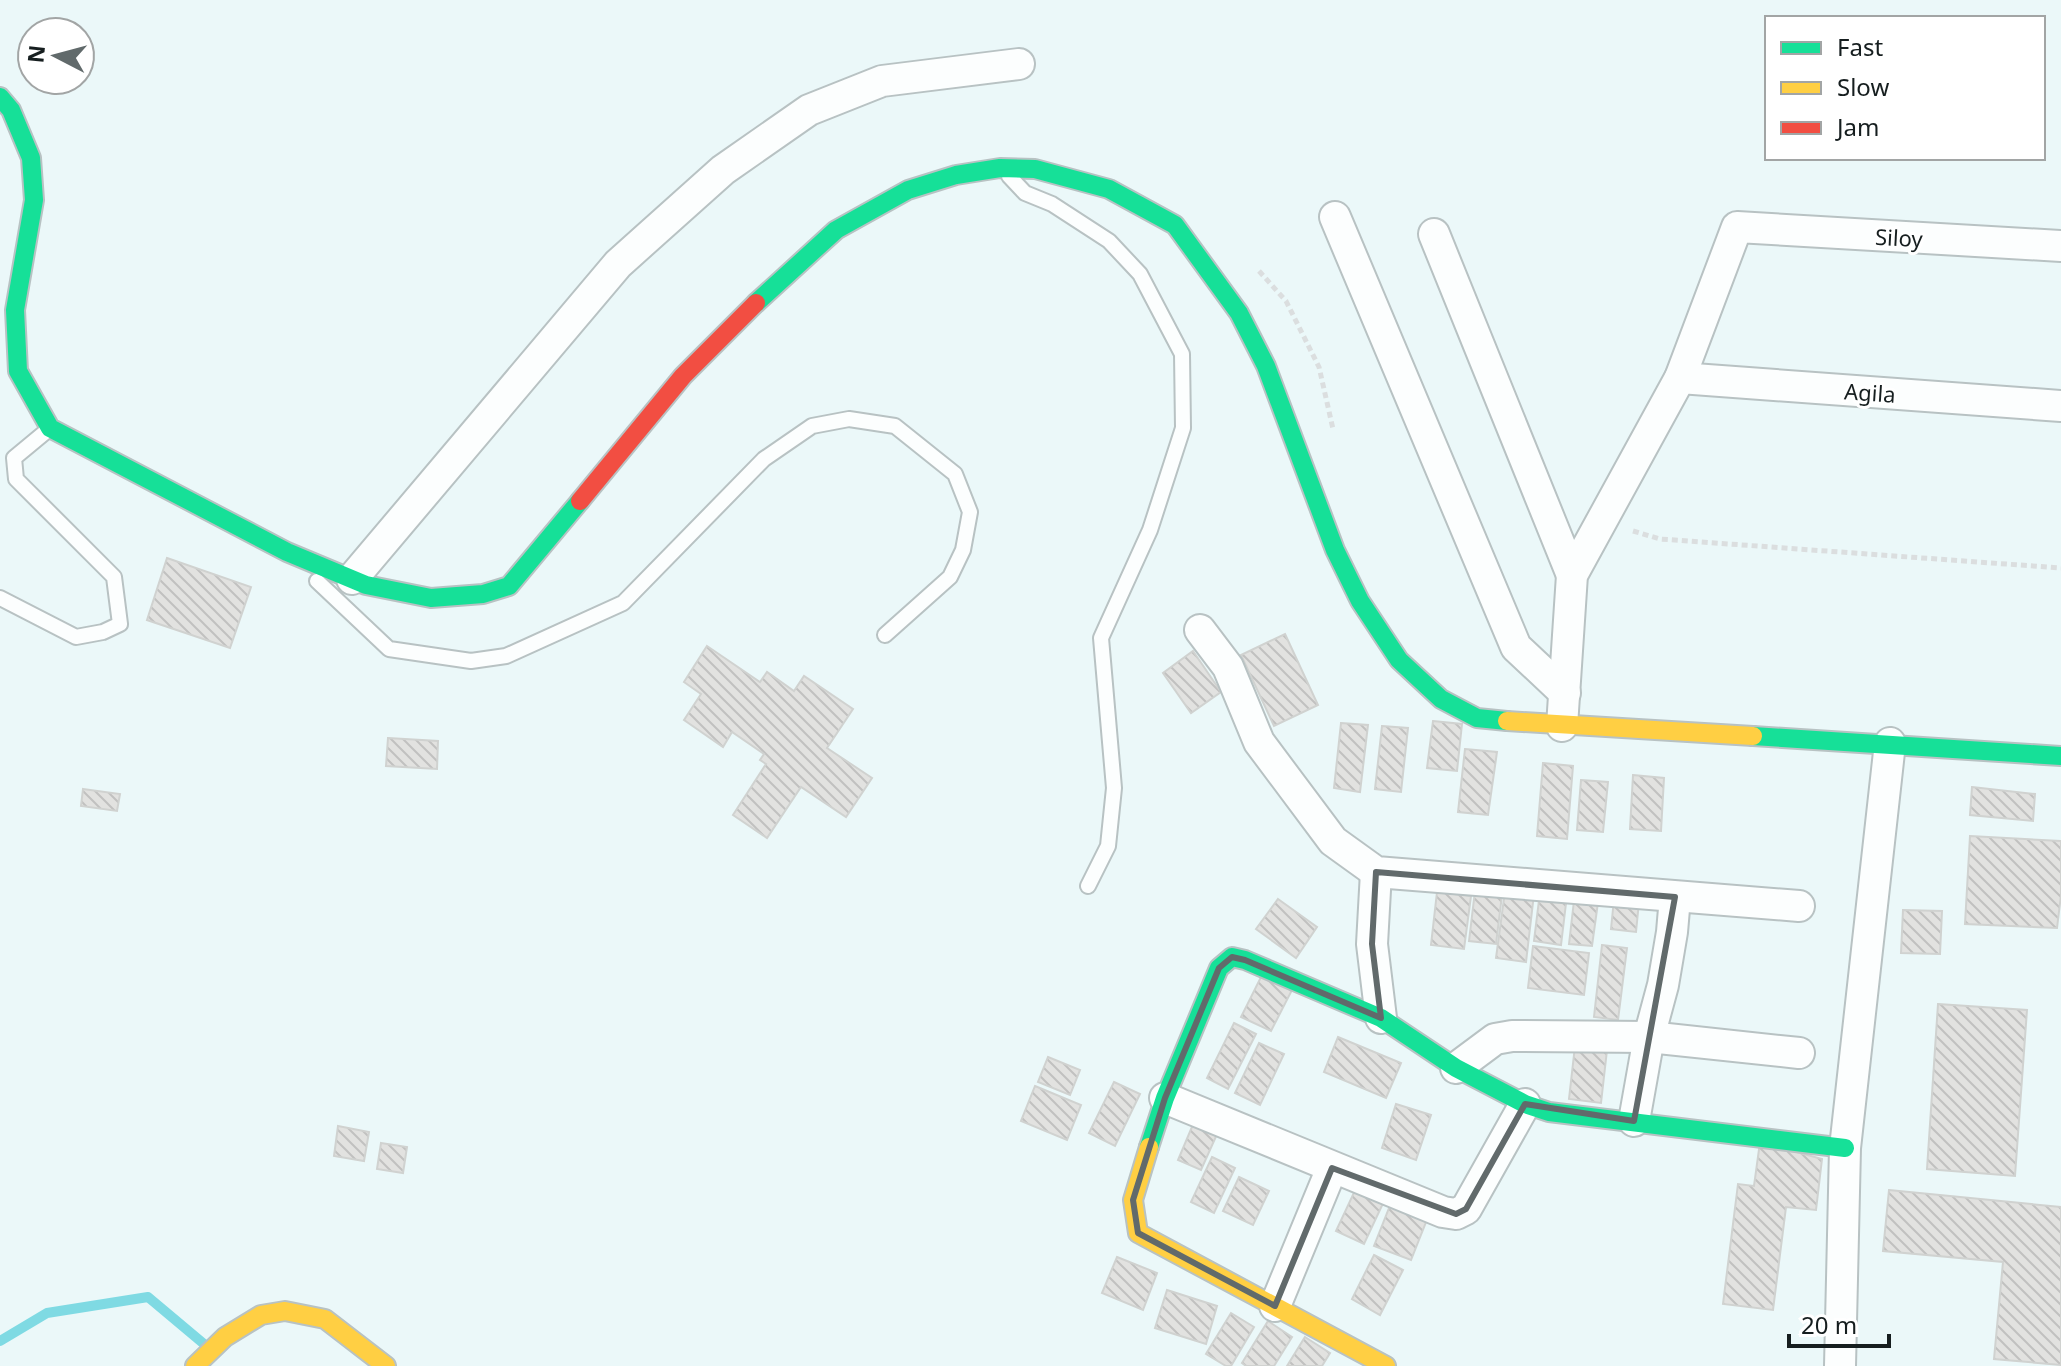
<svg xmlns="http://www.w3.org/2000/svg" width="2061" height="1366" font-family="'Noto Sans',sans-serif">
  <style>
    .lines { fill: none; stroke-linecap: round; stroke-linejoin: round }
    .stream { stroke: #7fdae3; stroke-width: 10 }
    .building { fill: url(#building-back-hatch); stroke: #d0d2d0; stroke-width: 2 }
    .lane-casing { stroke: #b8c2c3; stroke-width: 18 }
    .street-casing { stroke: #b8c2c3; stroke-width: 34 }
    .fast-casing { stroke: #b8c2c3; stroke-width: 22 }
    .slow-casing { stroke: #b8c2c3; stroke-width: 22 }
    .jam-casing { stroke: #b8c2c3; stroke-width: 22 }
    .path { stroke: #dbdedf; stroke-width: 5; stroke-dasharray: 6 4; stroke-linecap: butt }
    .lane { stroke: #fcfefe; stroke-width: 14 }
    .street { stroke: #fcfefe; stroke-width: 30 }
    .fast { stroke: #16e098; stroke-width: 18 }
    .slow { stroke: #ffcf43; stroke-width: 18 }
    .jam { stroke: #f24e42; stroke-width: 18 }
    .marked { fill: none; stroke: #616a6b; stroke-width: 6; stroke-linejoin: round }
    .labels { text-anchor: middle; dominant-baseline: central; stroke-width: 6; stroke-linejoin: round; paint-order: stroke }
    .street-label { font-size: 22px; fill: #161e1f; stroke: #fff }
  </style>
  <defs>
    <pattern id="building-back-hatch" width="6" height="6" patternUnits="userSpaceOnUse" patternTransform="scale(2)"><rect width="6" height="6" fill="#e2e2e0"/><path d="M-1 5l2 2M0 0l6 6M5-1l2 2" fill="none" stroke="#c1c1c0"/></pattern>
  </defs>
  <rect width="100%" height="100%" fill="#ebf8f9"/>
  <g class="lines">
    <path class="stream" d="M0 1341 47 1313 148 1297 204 1344"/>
  </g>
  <g class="building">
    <path d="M167 558 251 587 230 648 147 620Z"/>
    <path d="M1285 634 1318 705 1274 726 1241 655Z"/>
    <path d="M707 646 760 682 767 672 794 691 804 676 853 709 827 748 872 778 846 817 801 787 767 838 733 815 766 764 760 760 764 754 732 732 723 747 684 720 701 694 684 682Z"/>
    <path d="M1193 651 1221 692 1191 713 1163 673Z"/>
    <path d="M1433 721 1462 724 1457 771 1427 768Z"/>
    <path d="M1341 723 1368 725 1360 792 1334 788Z"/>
    <path d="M1382 726 1408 728 1401 792 1375 789Z"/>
    <path d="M388 738 438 741 437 769 386 766Z"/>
    <path d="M1465 749 1497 752 1488 815 1458 812Z"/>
    <path d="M1543 763 1573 766 1567 839 1537 836Z"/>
    <path d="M1633 775 1664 778 1661 831 1630 829Z"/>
    <path d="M1581 780 1608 782 1603 832 1577 830Z"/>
    <path d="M1972 787 2035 794 2033 821 1970 815Z"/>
    <path d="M83 789 120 794 117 811 81 806Z"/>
    <path d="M1970 836 2061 841V895L2057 928 1965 924Z"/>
    <path d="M1475 891 1502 895 1496 944 1469 941Z"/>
    <path d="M1505 891 1534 894 1526 962 1496 958Z"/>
    <path d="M1437 892 1471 896 1464 949 1431 945Z"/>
    <path d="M1540 892 1567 895 1561 945 1534 941Z"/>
    <path d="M1575 892 1599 895 1592 946 1569 944Z"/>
    <path d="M1278 899 1317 927 1296 958 1256 929Z"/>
    <path d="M1614 899 1639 902 1636 932 1611 929Z"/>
    <path d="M1903 910 1942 911 1940 954 1901 953Z"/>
    <path d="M1602 945 1627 948 1618 1020 1594 1017Z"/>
    <path d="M1533 946 1589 953 1584 995 1528 988Z"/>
    <path d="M1263 973 1293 988 1271 1031 1241 1017Z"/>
    <path d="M1938 1004 2027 1010 2015 1176 1927 1169Z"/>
    <path d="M1234 1023 1256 1034 1228 1089 1207 1078Z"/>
    <path d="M1338 1037 1401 1063 1386 1098 1324 1072Z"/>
    <path d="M1259 1043 1284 1054 1260 1105 1235 1093Z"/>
    <path d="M1575 1046 1607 1050 1601 1103 1569 1099Z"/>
    <path d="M1048 1057 1080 1070 1070 1095 1038 1082Z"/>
    <path d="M1114 1082 1140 1094 1115 1146 1089 1133Z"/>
    <path d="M1035 1086 1081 1105 1067 1140 1021 1121Z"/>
    <path d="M1396 1104 1431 1115 1416 1160 1382 1148Z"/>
    <path d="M1194 1122 1218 1132 1201 1170 1178 1160Z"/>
    <path d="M338 1126 369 1132 364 1161 334 1156Z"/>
    <path d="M1760 1142 1822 1159 1816 1210 1786 1207 1773 1310 1723 1304 1738 1184 1754 1186Z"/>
    <path d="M381 1143 407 1147 403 1173 377 1169Z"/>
    <path d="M1212 1157 1235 1168 1214 1213 1191 1202Z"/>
    <path d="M1239 1177 1269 1191 1253 1225 1223 1211Z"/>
    <path d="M1358 1184 1386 1197 1364 1244 1336 1231Z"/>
    <path d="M1889 1190 2061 1207V1365L1994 1359 2003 1262 1883 1251Z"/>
    <path d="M1391 1203 1428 1217 1411 1260 1374 1246Z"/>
    <path d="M1374 1255 1403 1270 1380 1315 1352 1299Z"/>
    <path d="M1117 1257 1157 1273 1143 1310 1102 1293Z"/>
    <path d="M1167 1290 1217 1306 1206 1344 1155 1328Z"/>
    <path d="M1231 1313 1254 1327 1231 1366H1226L1206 1354Z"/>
    <path d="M1268 1321 1292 1337 1274 1366H1246L1242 1363Z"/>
    <path d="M1305 1337 1330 1353 1322 1366H1287Z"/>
  </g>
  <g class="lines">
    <defs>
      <g id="lane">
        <path d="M1009 176 1025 193 1052 204 1109 241 1140 274 1182 354 1183 428 1150 530 1101 638 1114 788 1108 846 1088 886"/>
        <path d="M317 581 389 649 471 661 506 656 623 603 764 459 812 426 849 419 895 426 955 474 970 512 963 550 950 577 885 635"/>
        <path d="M0 598 76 637 103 632 120 624 114 577 16 479 14 458 49 429"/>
      </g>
      <g id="street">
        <path d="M1335 217 1516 647 1565 693"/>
        <path d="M1434 234 1572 575"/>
        <path d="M1680 378 2061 406"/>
        <path d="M352 579 618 264 723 170 809 110 882 81 1019 64"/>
        <path d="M1200 630 1228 667 1259 742 1333 841 1376 872 1799 906"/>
        <path d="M1562 726 1572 575 1680 378 1737 227 2061 246"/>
        <path d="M1376 872 1372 944 1381 1018"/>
        <path d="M1456 1068 1495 1039 1512 1036 1649 1037 1799 1053"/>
        <path d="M1165 1098 1443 1212 1456 1214 1466 1209 1525 1104"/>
        <path d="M1634 1121 1649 1037 1663 985 1672 932 1675 897"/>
        <path d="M1275 1306 1332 1168"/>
        <path d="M1840 1366 1845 1148 1890 743"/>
      </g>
      <g id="fast">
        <path d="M0 97 11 110 31 158 34 200 15 310 18 371 50 428 287 552 366 585 431 598 483 594 509 586 580 501"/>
        <path d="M756 303 836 230 908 190 956 175 1000 168 1035 169 1109 189 1175 225 1239 313 1266 366 1335 550 1360 601 1399 660 1441 699 1477 718 1507 721"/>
        <path d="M1753 736 2061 756"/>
        <path d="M1149 1147 1165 1098 1219 968 1232 957 1245 960 1381 1018 1456 1068 1525 1104 1549 1112 1845 1148"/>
      </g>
      <g id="slow">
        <path d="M1507 721 1753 736"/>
        <path d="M1149 1147 1133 1200 1138 1233 1386 1366"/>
        <path d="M195 1366 225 1337 261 1315 285 1311 325 1319 386 1366"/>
      </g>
      <path id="jam" d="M580 501 683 376 756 303"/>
    </defs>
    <use href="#lane" class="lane-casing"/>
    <use href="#street" class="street-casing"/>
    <use href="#fast" class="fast-casing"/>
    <use href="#slow" class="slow-casing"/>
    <use href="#jam" class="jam-casing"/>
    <g class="path">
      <path d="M1259 271 1286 301 1319 367 1333 429"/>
      <path d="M1633 531 1660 539 2061 568"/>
    </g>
    <use href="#lane" class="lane"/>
    <use href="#street" class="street"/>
    <use href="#fast" class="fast"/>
    <use href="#slow" class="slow"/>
    <use href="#jam" class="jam"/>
  </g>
  <path class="marked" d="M1376 872 1675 897 1634 1121 1525 1104 1466 1209 1456 1214 1332 1168 1275 1306 1138 1233 1133 1200 1165 1098 1219 968 1232 957 1245 960 1381 1018 1372 944Z"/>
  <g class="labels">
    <g class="street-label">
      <text transform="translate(1899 237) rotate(3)">Siloy</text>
      <text transform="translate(1870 392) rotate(4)">Agila</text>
    </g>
  </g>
  <rect x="1765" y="16" width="280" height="144" fill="#ffffff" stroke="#a2a5a5" stroke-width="2"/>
  <rect x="1781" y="42" width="40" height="12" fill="#16e098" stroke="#a2a5a5" stroke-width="2"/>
  <text x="1837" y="56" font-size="24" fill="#161e1f">Fast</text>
  <rect x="1781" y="82" width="40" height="12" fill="#ffcf43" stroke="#a2a5a5" stroke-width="2"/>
  <text x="1837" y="96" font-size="24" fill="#161e1f">Slow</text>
  <rect x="1781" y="122" width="40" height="12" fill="#f24e42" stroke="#a2a5a5" stroke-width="2"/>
  <text x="1837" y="136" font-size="24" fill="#161e1f">Jam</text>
  <g transform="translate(56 56) rotate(276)"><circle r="38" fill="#ffffff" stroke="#a2a5a5" stroke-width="2"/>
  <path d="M0-6L14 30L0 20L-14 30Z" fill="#616a6b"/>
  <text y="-12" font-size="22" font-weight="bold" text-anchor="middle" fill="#161e1f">N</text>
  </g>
  <path d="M1789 1334v12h100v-12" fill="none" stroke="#161e1f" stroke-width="4"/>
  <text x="1801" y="1334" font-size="24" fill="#161e1f" stroke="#ffffff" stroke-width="6" paint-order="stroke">20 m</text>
</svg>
